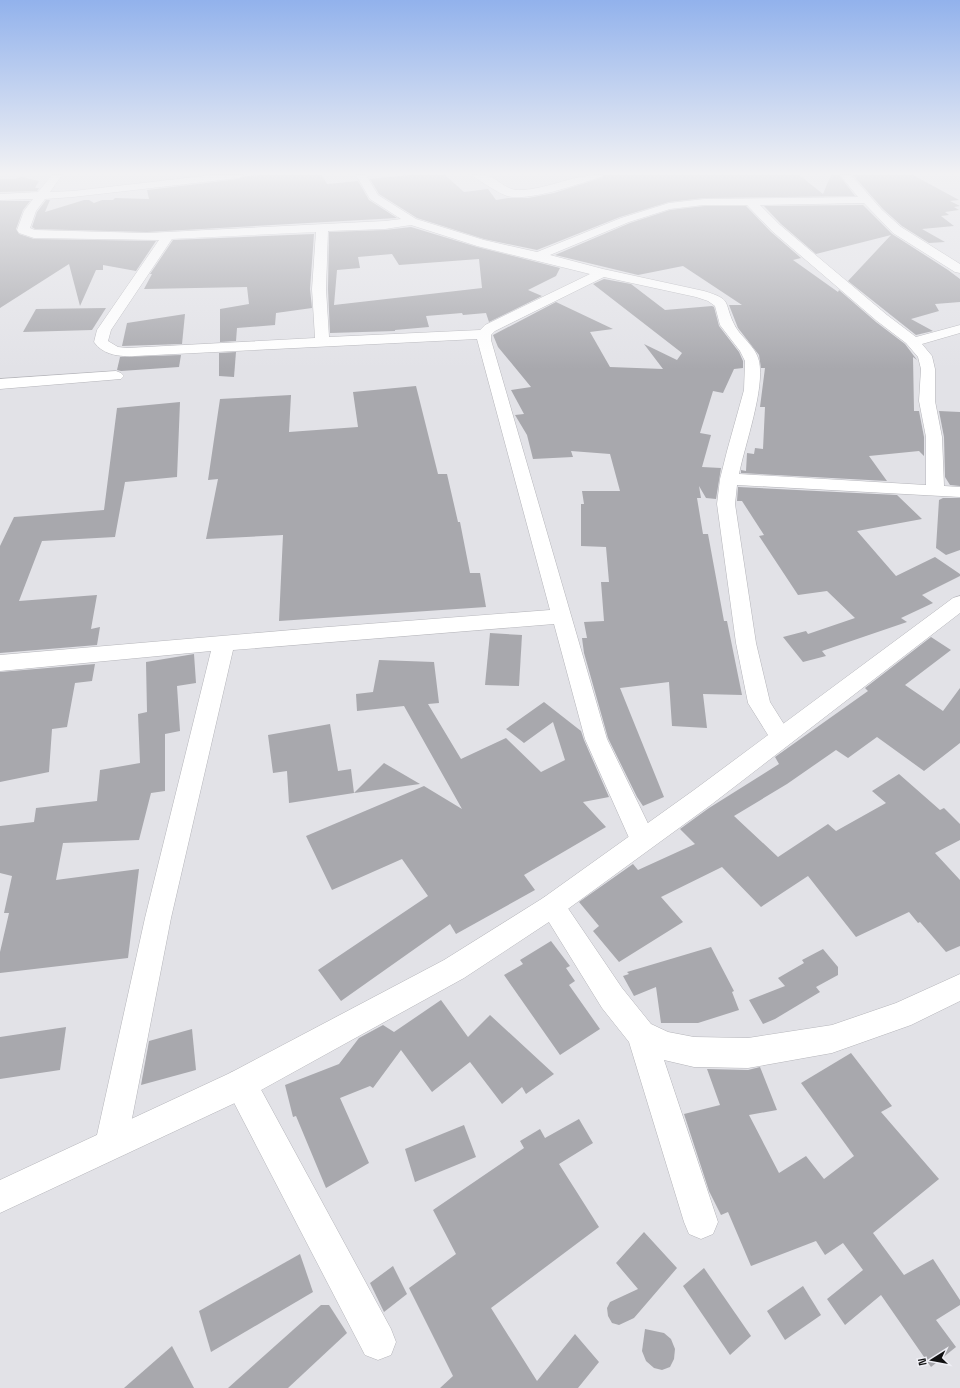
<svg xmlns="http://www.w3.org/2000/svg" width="960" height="1388" font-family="'Space Grotesk',sans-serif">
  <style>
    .building { fill: #a8a8ad; fill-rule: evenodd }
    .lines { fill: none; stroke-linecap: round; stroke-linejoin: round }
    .street-casing { stroke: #b5b5ba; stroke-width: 1 }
    .secondary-casing { stroke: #b5b5ba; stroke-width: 1 }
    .street { fill: #fff; fill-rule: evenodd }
    .secondary { fill: #fff; fill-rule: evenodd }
  </style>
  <rect width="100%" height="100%" fill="#e2e2e7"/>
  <g class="building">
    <path d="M261 175H322L327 184 358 181 369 200 397 218 147 232 35 229 32 227 37 212 46 200H50L45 212 84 200H89L94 203 102 200H113L115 198 149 199 147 190 239 179 245 176Z"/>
    <path d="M409 175H445L464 192 488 189 496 200 508 198H528L554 193 601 178 603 175H799L823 194 831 175H839L855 196 704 198 669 202 620 217 537 250 484 239 417 218 379 194 370 179Z"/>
    <path d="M853 175H913L959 200 950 201 960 206 954 207 959 210 945 212 949 215 941 216 954 226 922 229 945 242 929 243 902 226 883 209Z"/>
    <path d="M21 177 39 181 35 188H39L37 191 0 192V179H15Z"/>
    <path d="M0 201H30L23 210 16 229 19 234 34 239 156 241 136 271 103 265V270H96L80 306 69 264 0 308Z"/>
    <path d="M863 205 892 234 948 270 960 279V302L935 304 939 311 911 319 933 331 916 335 848 281 891 235 816 254 781 224 764 206Z"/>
    <path d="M704 206H746L771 232 801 258 793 260 838 292 839 290 876 322 905 344 917 360 913 357 914 411H919L924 437V456L919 451 869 456 887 481 741 473V470L746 471 747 453 754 454 755 448 763 449 765 407H760L765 368H761L759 355 738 328 729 305H742L683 266 638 275 555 255 630 223 670 210Z"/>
    <path d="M411 227 477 247 560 268 556 276 528 290 542 296 489 322 486 313 463 315 462 313 426 316 429 327 395 330V331L330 333 328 289 329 232 385 230ZM392 254 399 265 479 259 482 288 334 305 337 270 360 268 358 257Z"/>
    <path d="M314 234 310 289 312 308 276 313 275 325 237 328 236 341 220 342V309L249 304 247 287 144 289 152 274H150L173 240Z"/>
    <path d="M604 279 631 284 665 310 712 306 714 307 719 326 739 352 743 361V368L734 369 723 393 713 391 700 433 711 435 702 467 721 468 716 499 706 498 699 486 701 498H697L703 534H708L724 621H727L742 695 703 694 707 728 672 726 669 682 620 688 664 797 643 806 637 797 608 738 584 653 582 638H587L584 622 604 621 601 582H609L606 547 581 546V504H584L582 491H620L610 454 571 451 573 457 533 459 527 435 515 415 524 414 511 390 531 387 498 347 493 335 556 302 613 329 590 332 610 367 663 369 644 344 677 360 682 353 593 284Z"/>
    <path d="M106 308 92 330 23 332 36 309Z"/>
    <path d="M185 314 182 344 122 346 127 323Z"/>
    <path d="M236 352 234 377 219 376V353Z"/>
    <path d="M181 355 179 367 121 371 117 370 120 357Z"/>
    <path d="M416 386 438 474H447L458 522H460L470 573H480L486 607 279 621 283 535 206 539 218 479 208 480 220 399 291 395 289 432 358 427 353 392Z"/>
    <path d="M180 402 177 477 125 482 115 537 42 541 19 601 97 595 91 629 100 627 97 645 0 653V546L14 517 104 510 117 408Z"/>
    <path d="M939 411 960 412V486L950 485 945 477 944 437Z"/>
    <path d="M738 487 897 495 922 519 857 531 896 576 935 557 960 574V576L922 595 933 603 901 618 907 622 822 651 826 656 803 662 783 637 806 631 808 634 855 618 827 591 798 595 759 536 764 535 742 501H737Z"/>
    <path d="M943 498H960V550L946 555 936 548 939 500Z"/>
    <path d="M490 633 522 635 519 686 485 685Z"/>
    <path d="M931 637 951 650 905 685 943 711 960 688V743L924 771 877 737 848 758 836 750 787 784 734 816 778 857 828 824 836 831 886 803 872 791 899 774 940 810 944 808 960 824V840L935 853 960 880V946L946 952 920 922 918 923 909 912 856 937 808 876 761 907 722 867 661 897 683 922 619 962 593 931 599 926 579 902 633 864 638 870 695 844 680 829 709 808 779 764 775 757 868 691 865 688Z"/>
    <path d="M194 654 196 683 177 686 180 731 165 734V791L151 793 139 840 63 843 56 880 139 869 128 958 0 973V952L9 913H4L12 876 0 873V826L34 822 36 808 97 801 100 770 140 763 138 714 147 712 146 662Z"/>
    <path d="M379 660 434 662 439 703 428 704 461 759 506 738 541 772 565 760 553 722 524 743 506 729 544 702 581 731 584 740 609 797 583 802 606 827 524 875 535 890 456 934 450 924 341 1001 318 970 428 896 402 859 332 890 306 836 424 786 462 809 404 706 357 711 356 694 373 692Z"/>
    <path d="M95 664 92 681 75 683 67 727 52 729 49 772 0 782V672Z"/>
    <path d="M330 724 338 771 351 769 354 793 289 803 287 771 273 773 268 735Z"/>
    <path d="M384 763 420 784 354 793Z"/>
    <path d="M551 941 570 966 566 968 575 981 569 985 600 1029 560 1055 504 975 523 964 520 960Z"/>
    <path d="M711 947 734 991 732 992 739 1010 698 1023H661L656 987 634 996 623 976 629 974 627 972Z"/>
    <path d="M823 949 838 967V975L816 987 820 992 775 1019 763 1024 749 1000 785 986 778 978 804 963 802 960Z"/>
    <path d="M441 1000 468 1037 490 1015 554 1074 526 1094 522 1087 502 1104 470 1062 432 1092 401 1050 373 1088 370 1086 340 1098 369 1163 326 1188 296 1116 293 1117 285 1085 339 1064 359 1038 383 1025 394 1032Z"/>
    <path d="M66 1027 60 1070 0 1079V1037Z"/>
    <path d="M192 1029 196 1070 141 1085 149 1041Z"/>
    <path d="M851 1053 892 1106 881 1112 939 1179 873 1233 904 1275 933 1259 960 1300V1305L936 1320 956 1347 931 1367 881 1295 845 1325 827 1299 863 1270 843 1243 825 1255 816 1241 751 1266 728 1212 721 1215 709 1191 684 1114 720 1105 707 1069 748 1070 760 1067 777 1110 749 1115 779 1173 806 1156 824 1179 854 1156 801 1083Z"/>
    <path d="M579 1119 593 1143 559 1164 599 1227 491 1308 537 1381 575 1334 599 1362 578 1388H440L453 1376 409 1288 456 1254 433 1210 524 1148 520 1141 540 1129 545 1138Z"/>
    <path d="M464 1125 476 1157 415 1182 405 1149Z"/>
    <path d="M644 1232 677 1268 634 1318 619 1325 612 1323 608 1316 607 1308 610 1302 638 1289 616 1263Z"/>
    <path d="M300 1254 313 1292 211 1352 199 1311Z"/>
    <path d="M393 1266 407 1294 384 1312 370 1283Z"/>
    <path d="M704 1268 751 1336 730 1355 683 1286Z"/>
    <path d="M803 1286 821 1315 785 1340 767 1311Z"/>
    <path d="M321 1305H329L347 1333 288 1388H228Z"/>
    <path d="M645 1329 664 1333 671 1339 675 1349 674 1359 670 1367 662 1370 654 1368 646 1361 642 1351Z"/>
    <path d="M172 1346 194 1388H124Z"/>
  </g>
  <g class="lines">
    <defs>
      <g id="street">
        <path d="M52 175H62L50 192 73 191 212 175H244L239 178 73 197 45 199 36 211 30 228 35 230 147 233 385 221 401 219 370 199 356 175H366L378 195 416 219 484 240 537 252 621 218 669 203 704 199 858 197 840 175H851L882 210 901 227 960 264V273L955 272 893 233 864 203 760 205 780 225 887 315 916 337 960 325V333L922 344 932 356 935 369V401L942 437 944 486 960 487V497L737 485 735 504 756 643 770 702 792 737 789 743 781 746 773 743 748 703 736 643 717 504 720 479 727 451 744 390 745 361 740 351 720 325 715 306 708 301 696 297 604 277 495 331 491 335V340L607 739 656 840 652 847 643 851 634 847 630 840 585 739 554 624 233 650 171 918 127 1144 122 1155 111 1160 100 1155 95 1144 145 918 211 651 0 671V655L315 628 550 610 477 339 135 356C120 357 103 355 94 342L97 330 159 240 34 238 19 233 17 230 24 211 33 199 0 200V194L38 192ZM704 205H747L772 231 877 321 906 343 918 357 921 369 919 401 926 437V485L739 474C745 444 765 389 759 361 756 346 740 337 734 324 723 301 733 300 704 291L603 269 550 255 629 222 670 209ZM411 225 477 246 590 274 485 325 480 330 329 337 326 289 328 231 385 229ZM316 232 312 289 315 338 127 348 118 347 108 341 111 330 172 239Z"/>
        <path d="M473 175C476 175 481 174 485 175 497 177 505 190 518 190 547 190 573 174 602 175L601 177C578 184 529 202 507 196 496 192 484 183 474 177Z"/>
        <path d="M116 371 121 373 124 376 121 379 0 389V379Z"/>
        <path d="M552 894 561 898 622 988 651 1024 668 1032 694 1037 748 1038 832 1025 896 1003 960 974V1001L911 1025 832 1053 748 1068 694 1067 664 1060 718 1222 713 1234 701 1239 689 1234 684 1222 629 1042 602 1008 539 906 543 898Z"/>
        <path d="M241 1069 252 1073 391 1329 396 1342 391 1355 378 1360 365 1355 230 1095 226 1084 230 1073Z"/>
      </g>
      <path id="secondary" d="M960 596V613L712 804 561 914 464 978 252 1095 0 1213V1180L230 1073 444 960 543 898 694 790 953 598Z"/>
    </defs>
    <use href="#street" class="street-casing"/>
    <use href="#secondary" class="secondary-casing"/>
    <use href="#street" class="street"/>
    <use href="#secondary" class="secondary"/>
  </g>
  <linearGradient id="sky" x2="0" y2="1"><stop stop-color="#92b2ec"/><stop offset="0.47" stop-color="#f2f2f4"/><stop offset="1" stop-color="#f2f2f4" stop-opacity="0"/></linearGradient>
  <rect width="960" height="369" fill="url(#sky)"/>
  <g transform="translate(932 1360) rotate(259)" stroke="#efeff5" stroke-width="3" paint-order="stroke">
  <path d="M0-3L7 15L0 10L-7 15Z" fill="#111112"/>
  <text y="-6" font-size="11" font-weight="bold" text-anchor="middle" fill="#111112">N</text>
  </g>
</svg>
